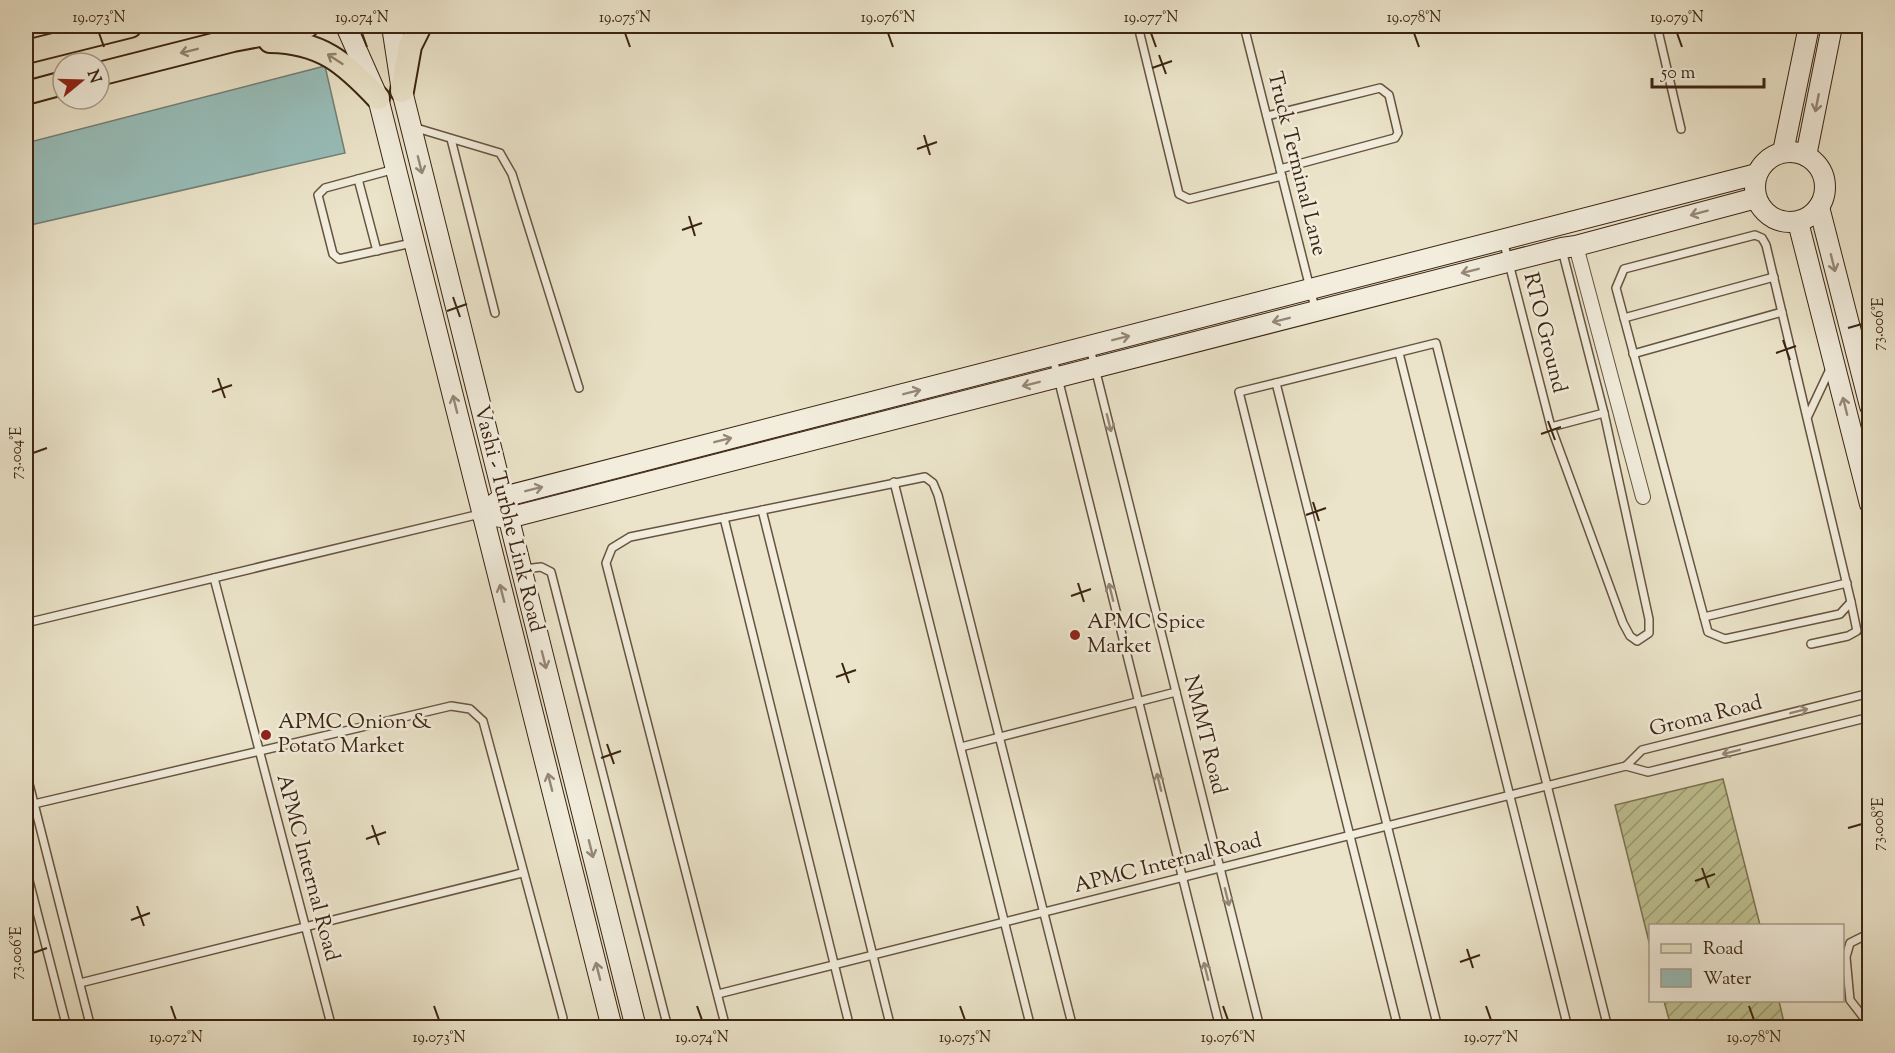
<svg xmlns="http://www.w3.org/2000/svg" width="1895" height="1053" font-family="'Sorts Mill Goudy',serif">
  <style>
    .garden { fill: url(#garden-furrows); stroke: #7d7352; stroke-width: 1.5 }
    .water { fill: #98beba; stroke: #738076; stroke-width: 1.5 }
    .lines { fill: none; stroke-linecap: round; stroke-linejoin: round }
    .lane-casing { stroke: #67543f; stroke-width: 10 }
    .street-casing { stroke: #67543f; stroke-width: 16 }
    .secondary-casing { stroke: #3b2411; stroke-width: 22 }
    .primary-casing { stroke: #3b2411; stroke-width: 26 }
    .lane { stroke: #f2eddd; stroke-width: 7 }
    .street { stroke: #f2eddd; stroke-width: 14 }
    .secondary { stroke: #f2eddd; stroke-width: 20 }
    .primary { stroke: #ebe4ca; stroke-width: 22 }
    .oneway { stroke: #93846e }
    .oneway2 { stroke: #968877 }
    .ticks { fill: none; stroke: #3b2411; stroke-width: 2 }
    .poi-dot { fill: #8f2418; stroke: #f2eddd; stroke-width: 2 }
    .labels { text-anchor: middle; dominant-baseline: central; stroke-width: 5; stroke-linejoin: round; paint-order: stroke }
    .street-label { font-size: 21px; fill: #3b2411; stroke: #f2eddd }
    .poi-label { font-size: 21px; fill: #3b2411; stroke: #f2eddd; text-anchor: start }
    .neatline { fill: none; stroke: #3b2411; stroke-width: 2 }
    .ticks-label { font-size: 15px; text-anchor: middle; fill: #3b2411 }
  </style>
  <defs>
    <pattern id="garden-furrows" width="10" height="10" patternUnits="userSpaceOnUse" patternTransform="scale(1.5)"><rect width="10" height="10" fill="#bfc292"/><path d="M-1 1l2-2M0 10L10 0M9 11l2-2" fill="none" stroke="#9c9d76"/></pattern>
  </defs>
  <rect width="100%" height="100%" fill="#ebe4ca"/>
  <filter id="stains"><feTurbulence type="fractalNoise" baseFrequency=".00333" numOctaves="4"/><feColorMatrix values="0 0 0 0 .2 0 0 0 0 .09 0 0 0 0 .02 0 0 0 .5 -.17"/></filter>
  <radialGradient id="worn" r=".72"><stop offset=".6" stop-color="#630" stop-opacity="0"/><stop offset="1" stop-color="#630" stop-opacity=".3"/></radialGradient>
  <g class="garden">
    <path d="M1723 779 1760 925 1650 926V946L1615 805Z"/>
    <path d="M1664 1001H1779L1785 1027H1671Z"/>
  </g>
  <path class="water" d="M325 66 345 153 26 226V143Z"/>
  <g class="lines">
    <defs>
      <g id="lane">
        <path d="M1138 26 1179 194 1189 199 1282 176"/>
        <path d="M1244 26 1315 308"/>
        <path d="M1657 26 1681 129"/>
        <path d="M1267 116 1380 88 1389 95 1398 133 1395 138 1280 169"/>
        <path d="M413 127 500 153 512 174 579 388"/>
        <path d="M451 139 495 313"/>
        <path d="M395 169 325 188 318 195 333 254 339 259 412 243"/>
        <path d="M358 179 377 251"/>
        <path d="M1503 240 1551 427 1604 413 1562 250"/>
        <path d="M1624 318 1774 277"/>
        <path d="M1090 348 1260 1028"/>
        <path d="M1399 353 1568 1028"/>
        <path d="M1633 354 1782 312"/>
        <path d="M1053 358 1220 1028"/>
        <path d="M1276 383 1438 1028"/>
        <path d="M1807 418 1851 602 1840 614 1725 639 1708 632 1616 288 1624 269 1755 235 1762 238 1766 245 1807 418 1831 367"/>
        <path d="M1551 427 1623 623 1630 636 1637 641 1649 633V619L1604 413"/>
        <path d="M894 482 1031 1028"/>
        <path d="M762 510 891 1028"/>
        <path d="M724 518 850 1028"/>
        <path d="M524 569 541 567 551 572 668 1028"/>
        <path d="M214 578 332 1028"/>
        <path d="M1704 617 1847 583"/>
        <path d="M26 623 480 514"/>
        <path d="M1811 644 1848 636 1857 631 1851 602"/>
        <path d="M961 747 1176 692"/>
        <path d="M1626 766 1642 750 1870 693"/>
        <path d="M1626 766 1648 772 1870 717"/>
        <path d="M26 772 91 1028"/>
        <path d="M34 804 451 706 470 709 483 721 563 1018 561 1028"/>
        <path d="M26 869 67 1028"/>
        <path d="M1870 933 1850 943 1846 957 1850 1000 1864 1018H1870"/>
        <path d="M80 983 522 873"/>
        <path d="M718 994 1626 766"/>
        <path d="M726 1028 606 563 612 548 630 537 925 477 933 483 938 495 1073 1028"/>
        <path d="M1398 1028 1239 392 1436 343 1608 1028"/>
      </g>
      <path id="street" d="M1576 246 1643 497"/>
      <g id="secondary">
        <path d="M346 26 378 98 612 1028"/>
        <path d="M392 26 402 91 636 1028"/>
        <circle cx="1790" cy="187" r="35"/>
        <path d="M1783 152 1809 26"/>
        <path d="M1806 156 1832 26"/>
        <path d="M1819 207 1870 406"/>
        <path d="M1798 222 1870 504"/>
        <path d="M482 514 503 497 1757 174"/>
        <path d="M482 514 508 518 1562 248 1576 246 1756 198"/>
      </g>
      <g id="primary">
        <path d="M270 41C321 42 344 62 378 98"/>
        <path d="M26 52 130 26"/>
        <path d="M99 74 233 40 307 26"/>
        <path d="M402 91 410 46 420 26"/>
        <path d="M26 93 63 83"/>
      </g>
    </defs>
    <use href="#lane" class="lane-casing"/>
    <use href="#street" class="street-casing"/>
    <use href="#secondary" class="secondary-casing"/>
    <use href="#primary" class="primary-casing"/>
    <use href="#lane" class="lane"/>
    <use href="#street" class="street"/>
    <use href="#secondary" class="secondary"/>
    <use href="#primary" class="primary"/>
  </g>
  <defs><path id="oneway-shaft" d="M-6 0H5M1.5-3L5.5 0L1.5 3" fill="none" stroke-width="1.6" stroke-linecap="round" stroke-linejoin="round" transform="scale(1.5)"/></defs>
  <g class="oneway">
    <use href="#oneway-shaft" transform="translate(189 51) rotate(166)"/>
    <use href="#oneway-shaft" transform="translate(335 59) rotate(-147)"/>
  </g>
  <g class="oneway2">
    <use href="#oneway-shaft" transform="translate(1817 103) rotate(101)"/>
    <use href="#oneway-shaft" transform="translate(420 165) rotate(76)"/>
    <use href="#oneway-shaft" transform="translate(1699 213) rotate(165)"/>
    <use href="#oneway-shaft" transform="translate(1833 263) rotate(76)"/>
    <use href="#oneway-shaft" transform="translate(1470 271) rotate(166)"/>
    <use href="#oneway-shaft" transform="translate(1281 320) rotate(166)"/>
    <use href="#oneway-shaft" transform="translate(1121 338) rotate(-14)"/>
    <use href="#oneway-shaft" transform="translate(1031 384) rotate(166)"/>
    <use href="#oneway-shaft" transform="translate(912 392) rotate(-14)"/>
    <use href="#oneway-shaft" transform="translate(455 404) rotate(-104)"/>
    <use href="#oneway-shaft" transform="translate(1845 406) rotate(-104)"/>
    <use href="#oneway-shaft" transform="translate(1109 423) rotate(76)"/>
    <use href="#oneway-shaft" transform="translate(723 440) rotate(-14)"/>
    <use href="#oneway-shaft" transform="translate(534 489) rotate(-14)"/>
    <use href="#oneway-shaft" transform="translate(1111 592) rotate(-104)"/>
    <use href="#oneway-shaft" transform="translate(502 593) rotate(-104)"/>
    <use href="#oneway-shaft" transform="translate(544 660) rotate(76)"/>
    <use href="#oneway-shaft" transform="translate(1799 711) rotate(-14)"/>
    <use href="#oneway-shaft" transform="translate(1731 752) rotate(166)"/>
    <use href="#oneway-shaft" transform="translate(550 782) rotate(-104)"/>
    <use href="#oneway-shaft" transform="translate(1159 782) rotate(-104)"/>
    <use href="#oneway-shaft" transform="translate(591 849) rotate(76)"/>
    <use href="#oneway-shaft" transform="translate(1227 897) rotate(76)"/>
    <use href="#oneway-shaft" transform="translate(598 971) rotate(-104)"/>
    <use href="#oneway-shaft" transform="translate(1206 971) rotate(-104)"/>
  </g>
  <path class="ticks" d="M99 33 104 47M362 33 367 47M625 33 630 47M888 33 893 47M1151 33 1156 47M1414 33 1419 47M1677 33 1682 47M1159 55 1166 74M1152 68 1172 61M924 135 930 155M917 149 937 142M689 216 695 236M682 230 702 223M453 297 460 317M447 311 467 304M1848 328 1862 324M1783 340 1790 360M1776 353 1796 346M218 378 225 398M212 392 232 385M1548 421 1555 440M1541 434 1561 427M33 453 47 448M1313 502 1319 521M1306 515 1326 508M1078 583 1084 602M1071 596 1091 589M842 663 849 683M836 677 856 670M607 744 614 764M601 758 621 751M372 825 379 845M1848 828 1862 824M366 839 386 832M1702 868 1709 888M1695 881 1715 874M137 906 144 926M131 920 150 913M1467 949 1473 968M33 953 47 948M1460 962 1480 955M171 1006 176 1020M434 1006 439 1020M697 1006 702 1020M960 1006 965 1020M1223 1006 1228 1020M1486 1006 1491 1020M1749 1006 1754 1020"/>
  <g class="poi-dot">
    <circle cx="1075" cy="635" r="6"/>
    <circle cx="266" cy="735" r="6"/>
  </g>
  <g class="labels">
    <g class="street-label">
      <text transform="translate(1296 164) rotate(76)">Truck Terminal Lane</text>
      <text transform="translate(1544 333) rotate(76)">RTO Ground</text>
      <text transform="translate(508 519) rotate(76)">Vashi - Turbhe Link Road</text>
      <text transform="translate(1706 717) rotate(-14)">Groma Road</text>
      <text transform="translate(1204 735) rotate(76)">NMMT Road</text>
      <text transform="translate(1168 864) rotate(-14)">APMC Internal Road</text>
      <text transform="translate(307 868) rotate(75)">APMC Internal Road</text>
    </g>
    <g class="poi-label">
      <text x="1087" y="623">APMC Spice<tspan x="1087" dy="24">Market</tspan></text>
      <text x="278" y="723">APMC Onion &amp;<tspan x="278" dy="24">Potato Market</tspan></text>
    </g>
  </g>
  <rect width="1895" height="1053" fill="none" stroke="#ebe4ca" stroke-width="66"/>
  <rect x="1649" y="924" width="195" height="78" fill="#f2eddd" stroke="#a99d8b" stroke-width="1.5"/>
  <rect x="1661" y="944" width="30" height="9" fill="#ebe4ca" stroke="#a99d8b" stroke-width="1.5"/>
  <text x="1703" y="954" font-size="18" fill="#3b2411">Road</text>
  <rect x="1661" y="969" width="30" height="18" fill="#98beba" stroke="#a99d8b" stroke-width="1.5"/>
  <text x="1703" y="984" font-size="18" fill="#3b2411">Water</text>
  <g transform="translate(81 81) rotate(71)"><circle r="28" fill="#f2eddd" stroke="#a99d8b" stroke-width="1.5"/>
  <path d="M0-4.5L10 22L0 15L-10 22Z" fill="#8f2418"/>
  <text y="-9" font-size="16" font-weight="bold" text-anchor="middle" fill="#3b2411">N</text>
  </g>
  <path d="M1652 78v9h112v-9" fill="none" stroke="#3b2411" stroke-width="3"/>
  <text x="1661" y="78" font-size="18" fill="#3b2411" stroke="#f2eddd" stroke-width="4.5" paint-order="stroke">50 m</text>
  <rect x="33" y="33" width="1829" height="987" class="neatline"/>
  <g class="ticks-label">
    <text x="99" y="22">19.073°N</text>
    <text x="362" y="22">19.074°N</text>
    <text x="625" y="22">19.075°N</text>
    <text x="888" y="22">19.076°N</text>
    <text x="1151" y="22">19.077°N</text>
    <text x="1414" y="22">19.078°N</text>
    <text x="1677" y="22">19.079°N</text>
    <text transform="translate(1878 324) rotate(-90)" y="5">73.006°E</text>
    <text transform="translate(16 453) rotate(-90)" y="5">73.004°E</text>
    <text transform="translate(1878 824) rotate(-90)" y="5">73.008°E</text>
    <text transform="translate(16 953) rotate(-90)" y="5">73.006°E</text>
    <text x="176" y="1042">19.072°N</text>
    <text x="439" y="1042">19.073°N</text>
    <text x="702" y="1042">19.074°N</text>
    <text x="965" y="1042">19.075°N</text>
    <text x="1228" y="1042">19.076°N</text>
    <text x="1491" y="1042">19.077°N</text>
    <text x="1754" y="1042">19.078°N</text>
  </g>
  <rect width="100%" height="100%" filter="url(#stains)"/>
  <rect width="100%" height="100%" fill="url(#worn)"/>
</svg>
